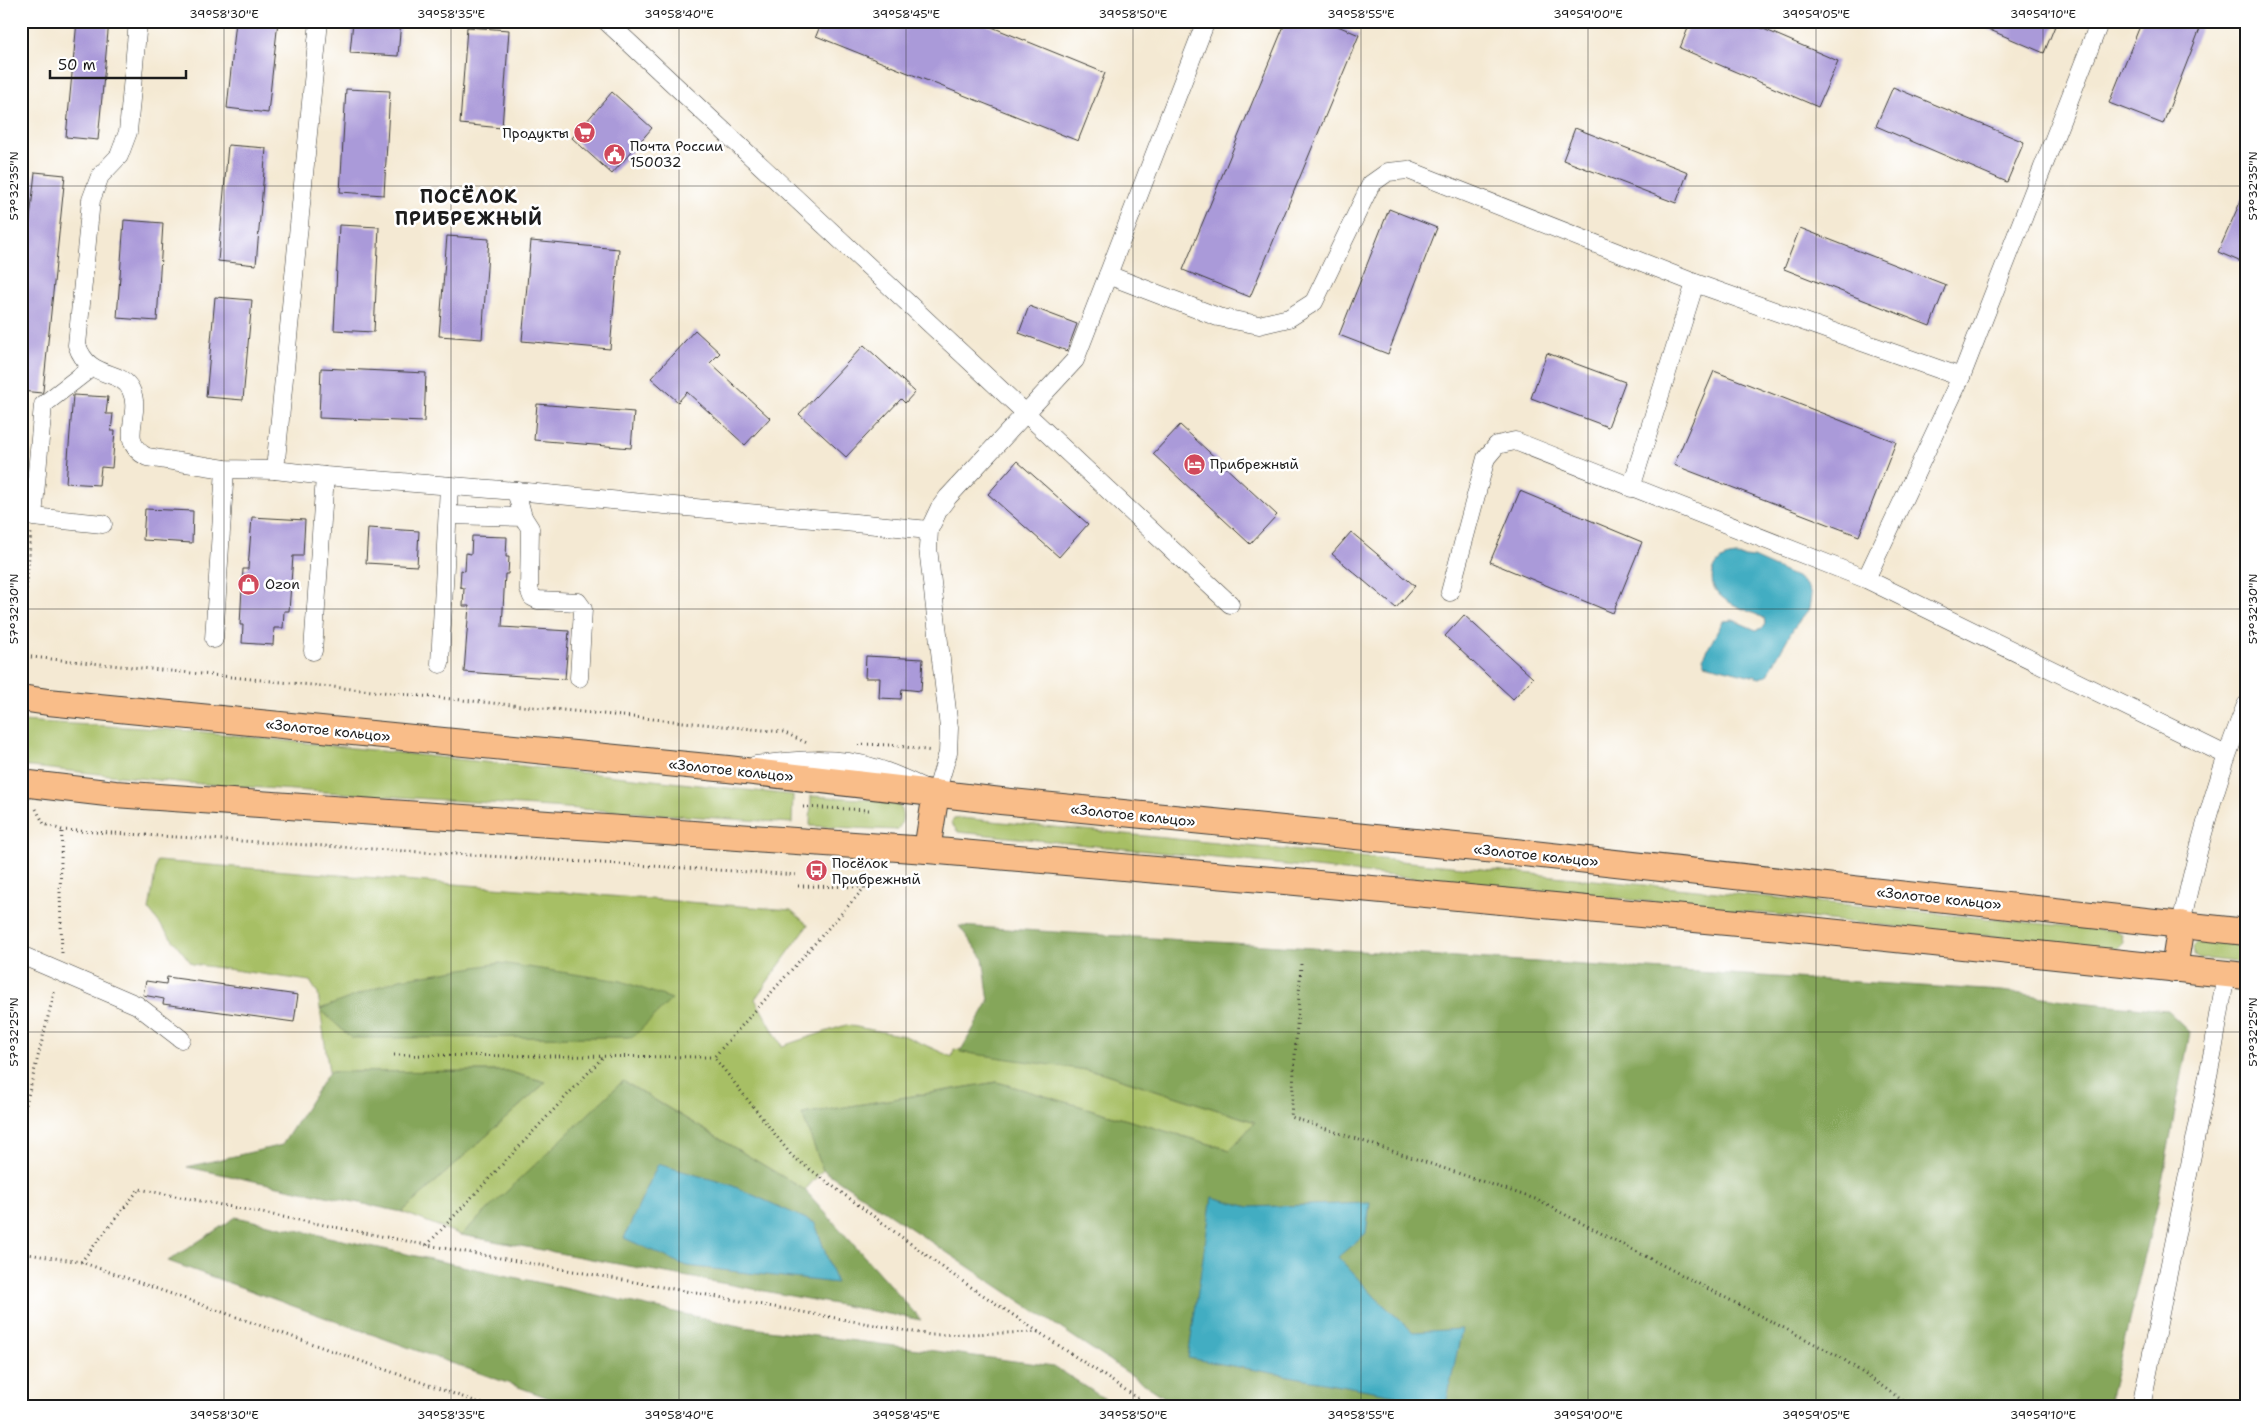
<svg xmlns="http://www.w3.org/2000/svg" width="2267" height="1428" font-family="'Shantell Sans',sans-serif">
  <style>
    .green { fill: #a7bf65; stroke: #626e40 }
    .forest { fill: #85a65a; stroke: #50613b }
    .water { fill: #43adc2; stroke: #30646f }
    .building { fill: #aa9ad9 }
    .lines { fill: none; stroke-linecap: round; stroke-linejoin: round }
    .minor-casing { stroke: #3c3b37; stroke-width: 19 }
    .highway-casing { stroke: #3c3b37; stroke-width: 28 }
    .path { stroke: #3c3b37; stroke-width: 3; stroke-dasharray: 1 4; stroke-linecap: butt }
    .minor { stroke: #fff; stroke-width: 18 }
    .highway { stroke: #f9bd89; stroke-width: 26 }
    .ticks { fill: none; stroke: #1c1c1c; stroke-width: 1; stroke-opacity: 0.45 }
    .labels { text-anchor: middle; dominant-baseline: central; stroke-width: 5; stroke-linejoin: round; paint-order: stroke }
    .poi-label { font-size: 14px; fill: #1c1c1c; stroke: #fff; text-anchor: start }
    .street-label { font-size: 14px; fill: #1c1c1c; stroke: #fff }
    .district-label { font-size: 19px; font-weight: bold; letter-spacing: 1px; fill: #1c1c1c; stroke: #fff }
    .neatline { fill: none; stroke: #1c1c1c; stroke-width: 2 }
    .ticks-label { font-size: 12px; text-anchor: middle; fill: #1c1c1c }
  </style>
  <rect width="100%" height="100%" fill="#fff"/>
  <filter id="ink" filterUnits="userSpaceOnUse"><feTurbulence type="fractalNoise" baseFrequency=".02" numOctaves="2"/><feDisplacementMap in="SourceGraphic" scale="10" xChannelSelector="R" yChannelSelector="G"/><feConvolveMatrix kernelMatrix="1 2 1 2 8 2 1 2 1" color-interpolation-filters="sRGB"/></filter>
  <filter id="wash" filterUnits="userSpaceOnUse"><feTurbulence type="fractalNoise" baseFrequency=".0096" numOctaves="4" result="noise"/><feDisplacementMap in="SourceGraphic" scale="20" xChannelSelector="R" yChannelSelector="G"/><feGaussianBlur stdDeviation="1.12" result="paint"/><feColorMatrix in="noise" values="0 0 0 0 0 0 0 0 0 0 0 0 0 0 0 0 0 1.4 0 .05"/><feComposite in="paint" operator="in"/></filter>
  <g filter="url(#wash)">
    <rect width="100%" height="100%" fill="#f4e9d3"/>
    <g class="green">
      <path d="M21 721 194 731 793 795 792 823 188 783 21 766Z"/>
      <path d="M811 796 896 801C903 810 905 821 897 830L810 826Z"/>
      <path d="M961 818 2115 931 2122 935 2123 942 2116 949 958 832 951 823 954 819Z"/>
      <path d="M157 861 791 910 808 925 755 999 782 1046 846 1025 905 1036 952 1057 954 1049 1100 1072 1255 1122 1230 1150 997 1082 803 1114 823 1170 805 1190 630 1085 461 1235 402 1212 546 1082 506 1071 329 1072 318 994 310 981 192 964 149 910Z"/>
      <path d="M2201 939 2246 943V963L2199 958 2194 955 2193 947Z"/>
    </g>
    <g class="forest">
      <path d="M959 926 2002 991 2078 1002 2167 1010 2190 1032 2159 1197 2108 1407H1179L823 1170 802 1114 997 1082 1230 1150 1255 1122 1100 1072 960 1052 989 1001 983 958Z"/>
      <path d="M500 963 621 981 672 999 633 1037 351 1038 320 1009 400 979Z"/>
      <path d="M506 1071 546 1082 402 1212 187 1167 282 1145 329 1072Z"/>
      <path d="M623 1081 805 1190 921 1320 461 1235Z"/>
      <path d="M236 1217 744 1327 1054 1366 1117 1407H574L168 1261Z"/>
    </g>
    <g class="water">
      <path d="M1737 556 1753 558 1798 578 1807 586 1811 595 1809 609 1793 629 1767 675 1760 678 1705 664 1703 658 1723 621 1733 620 1756 630 1762 628 1765 624 1764 618C1744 608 1706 600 1713 572 1717 559 1725 557 1737 556Z"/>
      <path d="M658 1164 731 1185 815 1223 836 1283 686 1266 624 1238Z"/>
      <path d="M1212 1197 1249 1207 1370 1203 1366 1233 1338 1257 1376 1298 1413 1332 1462 1329 1446 1404 1188 1358Z"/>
    </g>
    <g id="blocks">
      <g class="building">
        <path d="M77 21H109L98 140 66 137Z"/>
        <path d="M236 21H278L268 113 227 108Z"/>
        <path d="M353 21H401L398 56 350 53Z"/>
        <path d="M822 21H977L1105 73 1078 141 816 36Z"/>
        <path d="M1286 21H1326L1359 35 1250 297 1183 270Z"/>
        <path d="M1691 21H1745L1838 61 1818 107 1680 48Z"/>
        <path d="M1969 21H2057L2044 53Z"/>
        <path d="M2142 21H2203L2163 124 2109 103Z"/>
        <path d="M467 27 509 30 502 128 460 124Z"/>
        <path d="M1893 87 2024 142 2007 182 1876 126Z"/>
        <path d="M346 89 390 91 384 195 340 192Z"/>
        <path d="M612 92 652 128 612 174 572 138Z"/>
        <path d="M1575 128 1688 172 1676 203 1563 160Z"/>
        <path d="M228 145 266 148 256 265 218 261Z"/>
        <path d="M35 172 65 175 43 391 42 393 21 391V304Z"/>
        <path d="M2246 189V264L2218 252Z"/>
        <path d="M1389 209 1437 228 1388 354 1339 335Z"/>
        <path d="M124 220 163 223 157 321 117 318Z"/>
        <path d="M339 225 379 227 374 332 334 330Z"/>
        <path d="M1800 228 1946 285 1930 326 1784 269Z"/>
        <path d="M447 236 489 239 482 339 439 336Z"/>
        <path d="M531 241 619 249 610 349 522 341Z"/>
        <path d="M215 297 252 300 243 400 206 397Z"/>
        <path d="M1029 306 1077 324 1067 351 1019 333Z"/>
        <path d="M695 330 720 353 710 363 770 418 745 445 687 392 678 402 651 378Z"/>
        <path d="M864 345 915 392 905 403 901 399 846 457 799 414Z"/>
        <path d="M1547 353 1625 382 1608 427 1531 398Z"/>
        <path d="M321 368 426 373 424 422 319 418Z"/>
        <path d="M1714 371 1896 442 1859 536 1674 465Z"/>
        <path d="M73 395 108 397 106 414H113L111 431H115L112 468 101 467 99 485 66 483Z"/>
        <path d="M537 404 634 412 631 448 534 440Z"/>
        <path d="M1180 425 1277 515 1250 544 1153 454Z"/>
        <path d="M1017 461 1088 524 1059 557 988 494Z"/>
        <path d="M1520 491 1642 542 1613 613 1490 562Z"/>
        <path d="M145 509 193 511 192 543 143 540Z"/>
        <path d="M252 517 305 520 303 556H293L289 611H284L283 628H274L273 645 242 643 243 625H240L243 569H248Z"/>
        <path d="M368 528 419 531 417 566 366 563Z"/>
        <path d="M1351 532 1415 586 1396 608 1332 554Z"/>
        <path d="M472 536 507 537 506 557H509L508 574H505L502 627 569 631 565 679 464 672 469 606H463L464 588 460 587 461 570 465 571 466 553 471 554Z"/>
        <path d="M1464 615 1533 678 1513 699 1445 636Z"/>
        <path d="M866 656 923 659 921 691 902 689 901 699 879 698 880 678H865Z"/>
        <path d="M167 977 298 995 294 1022 163 1004 164 999 143 995 146 981 166 984Z"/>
      </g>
    </g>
  </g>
  <g filter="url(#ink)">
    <use href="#blocks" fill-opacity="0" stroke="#3c3b37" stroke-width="1"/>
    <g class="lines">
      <defs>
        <g id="minor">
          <path d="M138 21 128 132 119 156 100 176 91 200 77 345C89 381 121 368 131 390 143 415 116 441 147 457L225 469 275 470 325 476 516 491 929 530"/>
          <path d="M606 21 1230 604"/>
          <path d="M1108 275 1218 317 1259 325 1289 318 1314 302 1371 184 1388 172 1408 170 1695 283"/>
          <path d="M92 367 43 405 33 517 103 524"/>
          <path d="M275 470 319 21"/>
          <path d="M1631 488 1695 283 1961 377"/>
          <path d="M516 491 523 517 530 528 529 589 532 597 538 600 578 602 583 609 579 678"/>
          <path d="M448 515 523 517"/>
          <path d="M1866 579 1961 377 2100 21"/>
          <path d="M1450 592 1486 458 1497 445 1515 441 1866 579 2226 755"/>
          <path d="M214 639 225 469"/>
          <path d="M313 651 325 476"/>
          <path d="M440 664 449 486"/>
          <path d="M756 765C795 760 837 756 875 768 896 774 916 785 936 793L948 753 949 728 928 548 929 530 939 509 948 497 1075 360 1206 21"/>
          <path d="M2181 924C2197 849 2217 776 2246 705"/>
          <path d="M21 955 137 1005 181 1039"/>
          <path d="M2141 1407 2213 1051 2226 974"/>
        </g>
        <g id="highway">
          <path d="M21 698 48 702 728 769 1001 801 1496 850 2246 932"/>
          <path d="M21 783 115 794 927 850 1318 884 1781 927 2246 976"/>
          <path d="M927 850 936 793"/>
          <path d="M2174 969 2181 924"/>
        </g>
      </defs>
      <use href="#minor" class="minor-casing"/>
      <use href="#highway" class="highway-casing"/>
      <g class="path">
        <path d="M21 649 31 533"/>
        <path d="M21 656 783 732 807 743"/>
        <path d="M858 744 891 745 932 751"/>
        <path d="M803 807 870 810"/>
        <path d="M36 809 44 824 62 830 799 875"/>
        <path d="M798 886 865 887"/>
        <path d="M865 887 714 1057 792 1156 953 1275 1151 1407"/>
        <path d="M62 953 60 893 62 830"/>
        <path d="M1301 964 1291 1117 1535 1199 1840 1357 1912 1407"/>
        <path d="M394 1055 714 1057"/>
        <path d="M21 1124 55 989"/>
        <path d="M427 1245 603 1057"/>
        <path d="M21 1253 81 1262 491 1407"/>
        <path d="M81 1262 139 1189 427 1245 931 1335 1039 1332"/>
      </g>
      <use href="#minor" class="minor"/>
      <use href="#highway" class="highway"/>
    </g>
  </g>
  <path class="ticks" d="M224 21V1407M451 21V1407M679 21V1407M906 21V1407M1133 21V1407M1361 21V1407M1588 21V1407M1816 21V1407M2043 21V1407M21 186H2246M21 609H2246M21 1032H2246"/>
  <defs>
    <symbol id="supermarket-disc" viewBox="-11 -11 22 22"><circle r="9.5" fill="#d1495b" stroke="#fff"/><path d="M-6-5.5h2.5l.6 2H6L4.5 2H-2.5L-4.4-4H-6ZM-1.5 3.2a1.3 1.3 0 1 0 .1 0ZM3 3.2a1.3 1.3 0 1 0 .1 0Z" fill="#fff"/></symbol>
    <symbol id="civic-disc" viewBox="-11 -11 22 22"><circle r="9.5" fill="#d1495b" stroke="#fff"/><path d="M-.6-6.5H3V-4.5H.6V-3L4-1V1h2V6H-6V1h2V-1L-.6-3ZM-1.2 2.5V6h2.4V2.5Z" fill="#fff"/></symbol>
    <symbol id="hotel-disc" viewBox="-11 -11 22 22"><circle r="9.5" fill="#d1495b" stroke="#fff"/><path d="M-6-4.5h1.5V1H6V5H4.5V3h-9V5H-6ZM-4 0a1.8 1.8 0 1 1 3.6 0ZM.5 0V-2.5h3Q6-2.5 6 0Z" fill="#fff"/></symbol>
    <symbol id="shop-disc" viewBox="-11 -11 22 22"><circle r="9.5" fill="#d1495b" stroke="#fff"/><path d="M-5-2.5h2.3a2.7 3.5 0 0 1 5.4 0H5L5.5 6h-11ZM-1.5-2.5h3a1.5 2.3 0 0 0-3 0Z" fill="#fff"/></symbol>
    <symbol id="bus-disc" viewBox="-11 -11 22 22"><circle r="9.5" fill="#d1495b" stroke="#fff"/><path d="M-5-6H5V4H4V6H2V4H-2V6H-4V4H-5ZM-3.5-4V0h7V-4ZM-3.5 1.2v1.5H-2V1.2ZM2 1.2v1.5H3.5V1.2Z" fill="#fff"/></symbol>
  </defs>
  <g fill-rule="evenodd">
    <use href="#supermarket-disc" x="572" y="120" width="25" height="25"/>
    <use href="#civic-disc" x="602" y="142" width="25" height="25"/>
    <use href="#hotel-disc" x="1182" y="452" width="25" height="25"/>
    <use href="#shop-disc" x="236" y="572" width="25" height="25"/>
    <use href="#bus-disc" x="804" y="858" width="25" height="25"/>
  </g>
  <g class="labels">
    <g class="poi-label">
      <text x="569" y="133" text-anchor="end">Продукты</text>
      <text x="630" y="146">Почта России<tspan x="630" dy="16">150032</tspan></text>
      <text x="1210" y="464">Прибрежный</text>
      <text x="265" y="584">Ozon</text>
      <text x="832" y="863">Посёлок<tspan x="832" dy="16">Прибрежный</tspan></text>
    </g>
    <g class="street-label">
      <text transform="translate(328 730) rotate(6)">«Золотое кольцо»</text>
      <text transform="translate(731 770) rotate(6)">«Золотое кольцо»</text>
      <text transform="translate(1133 815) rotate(6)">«Золотое кольцо»</text>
      <text transform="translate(1536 855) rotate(6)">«Золотое кольцо»</text>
      <text transform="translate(1939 898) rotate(6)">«Золотое кольцо»</text>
    </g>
    <g class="district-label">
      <text x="469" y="196">ПОСЁЛОК<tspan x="469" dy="22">ПРИБРЕЖНЫЙ</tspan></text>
    </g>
  </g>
  <rect width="2267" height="1428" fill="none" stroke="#fff" stroke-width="55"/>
  <path d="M50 70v8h136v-8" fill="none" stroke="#1c1c1c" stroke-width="2.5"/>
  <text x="58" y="70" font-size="15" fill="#1c1c1c" stroke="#ffffff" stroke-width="4" paint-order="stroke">50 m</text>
  <rect x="28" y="28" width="2212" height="1372" class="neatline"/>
  <g class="ticks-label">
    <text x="224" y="18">39°58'30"E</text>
    <text x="451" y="18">39°58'35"E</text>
    <text x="679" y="18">39°58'40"E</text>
    <text x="906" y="18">39°58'45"E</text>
    <text x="1133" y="18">39°58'50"E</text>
    <text x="1361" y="18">39°58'55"E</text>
    <text x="1588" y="18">39°59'00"E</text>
    <text x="1816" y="18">39°59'05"E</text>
    <text x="2043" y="18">39°59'10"E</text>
    <text transform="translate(14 186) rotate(-90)" y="4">57°32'35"N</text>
    <text transform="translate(2253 186) rotate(-90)" y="4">57°32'35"N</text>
    <text transform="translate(14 609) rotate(-90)" y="4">57°32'30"N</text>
    <text transform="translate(2253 609) rotate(-90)" y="4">57°32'30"N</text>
    <text transform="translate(14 1032) rotate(-90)" y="4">57°32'25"N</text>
    <text transform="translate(2253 1032) rotate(-90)" y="4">57°32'25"N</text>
    <text x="224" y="1419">39°58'30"E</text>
    <text x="451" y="1419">39°58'35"E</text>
    <text x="679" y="1419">39°58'40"E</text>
    <text x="906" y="1419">39°58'45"E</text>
    <text x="1133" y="1419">39°58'50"E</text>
    <text x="1361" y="1419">39°58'55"E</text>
    <text x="1588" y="1419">39°59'00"E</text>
    <text x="1816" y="1419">39°59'05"E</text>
    <text x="2043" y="1419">39°59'10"E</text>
  </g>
</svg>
